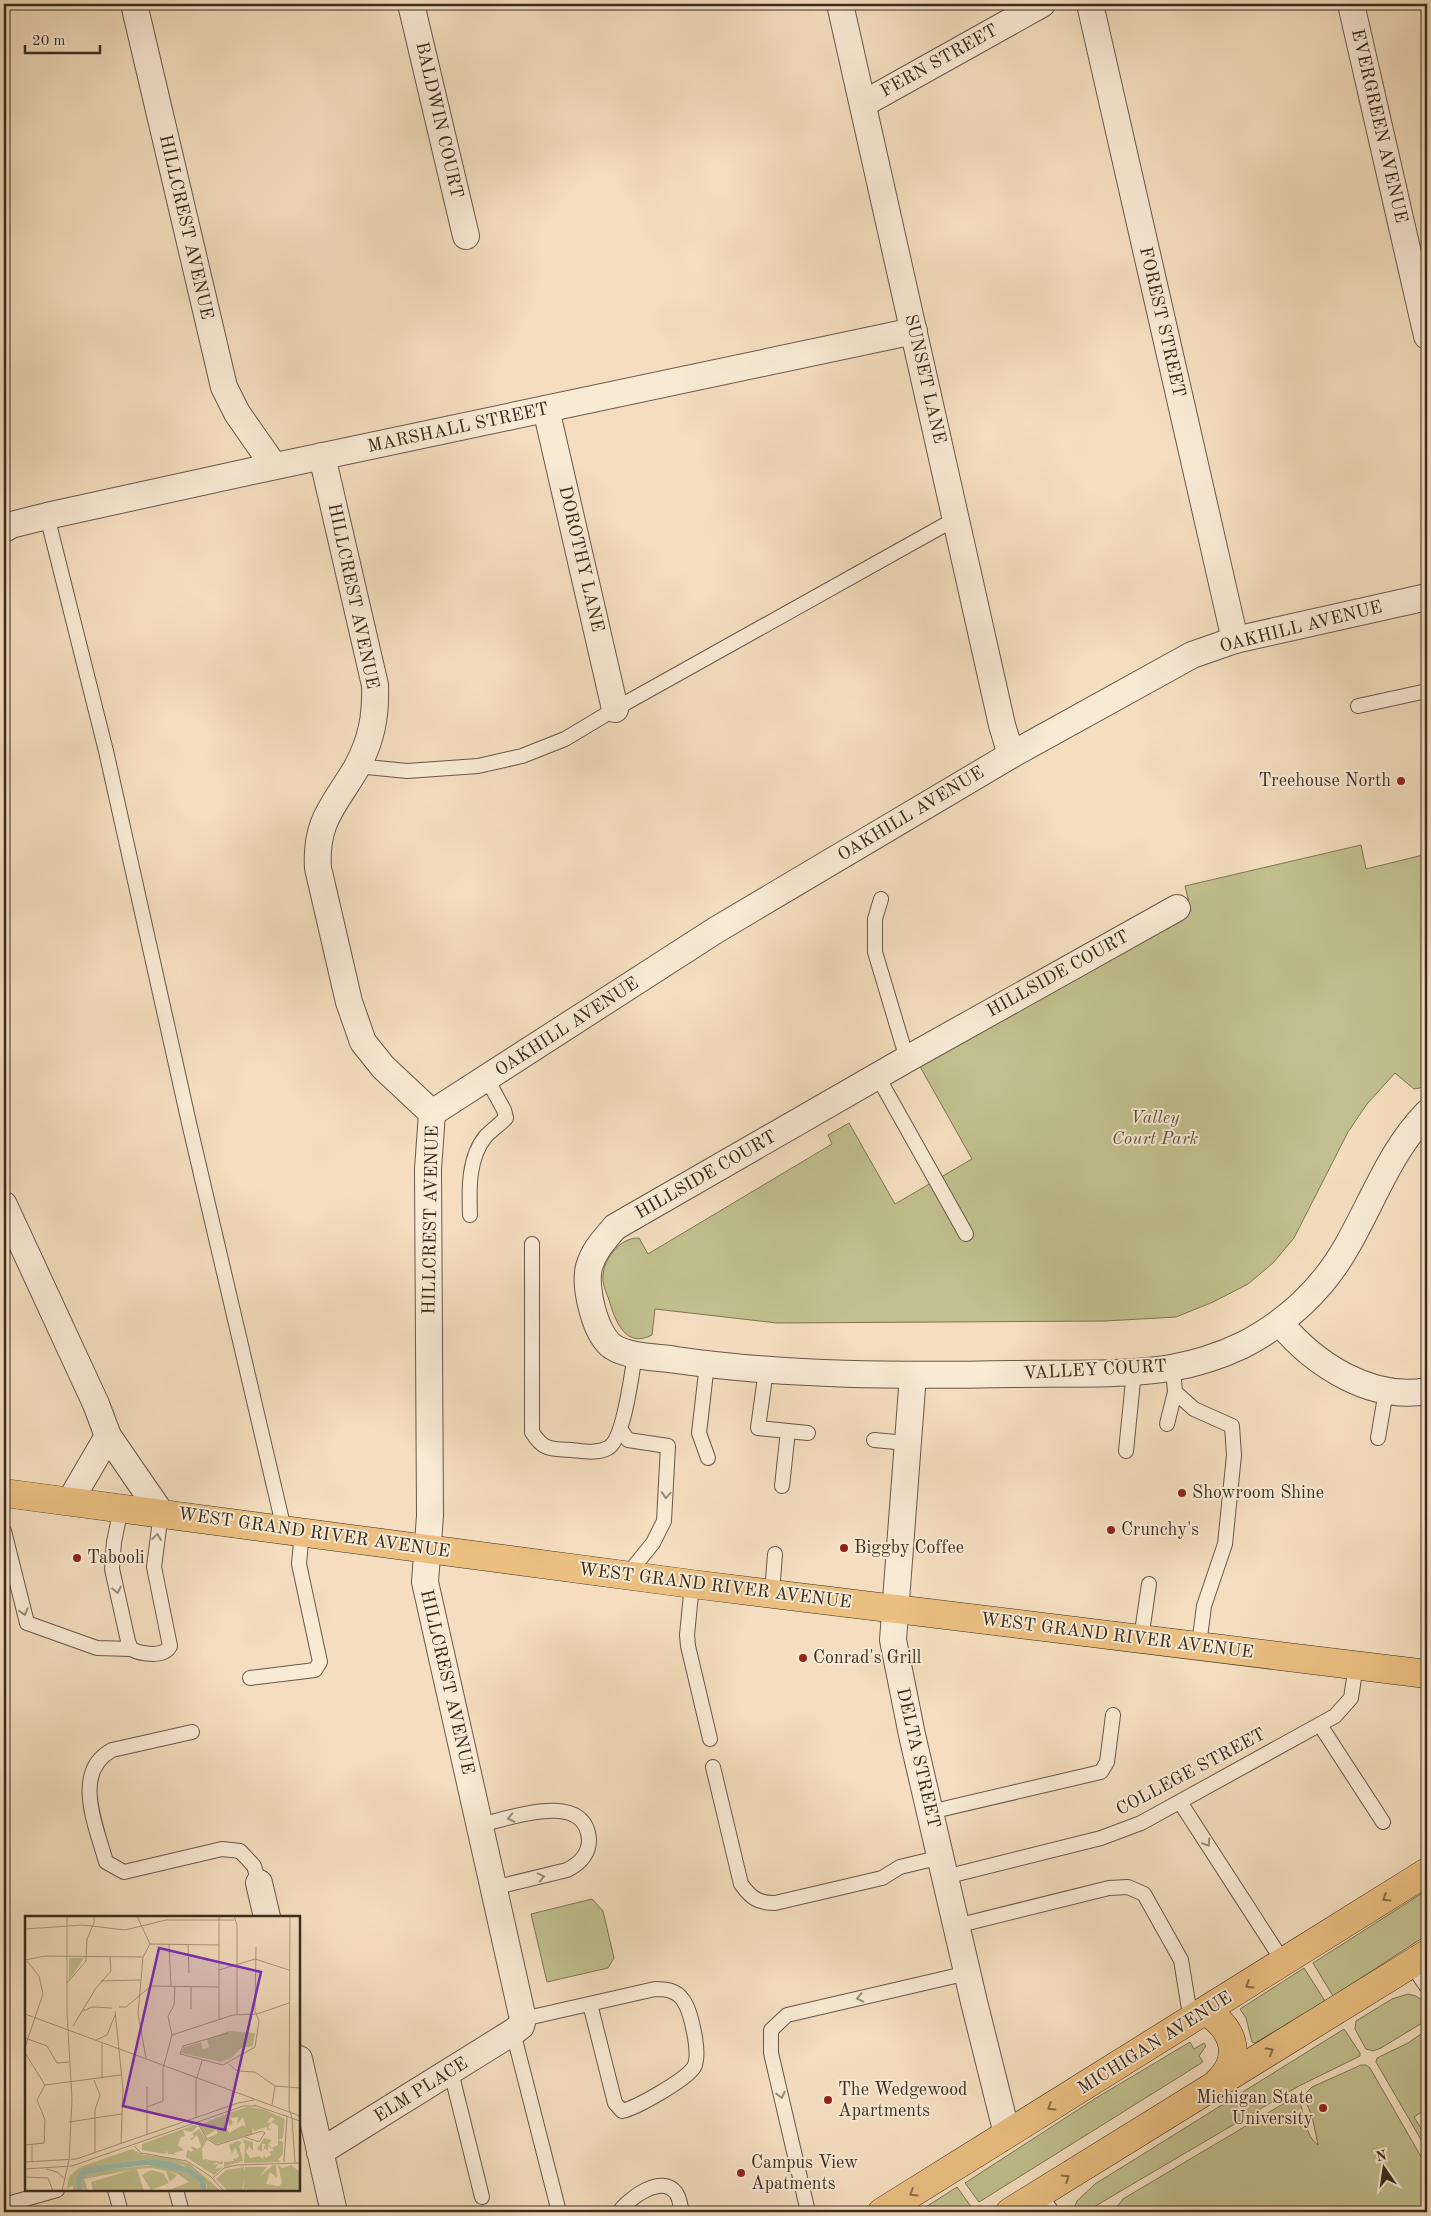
<svg xmlns="http://www.w3.org/2000/svg" width="1431" height="2216" font-family="'Old Standard TT',serif">
  <style>
    .green { fill: #c1c08e; stroke: #7d7656 }
    .lines { fill: none; stroke-linecap: round; stroke-linejoin: round }
    .service-casing { stroke: #685847; stroke-width: 16 }
    .minor-casing { stroke: #685847; stroke-width: 28 }
    .primary-casing { stroke: #392c1f; stroke-width: 29 }
    .service { stroke: #f8ead5; stroke-width: 14 }
    .minor { stroke: #f8ead5; stroke-width: 26 }
    .primary { stroke: #eabf80; stroke-width: 28 }
    .oneway { stroke: #988b7a }
    .oneway2 { stroke: #896e4b }
    .poi-dot { fill: #8f2418; stroke: #f8ead5; stroke-width: 2 }
    .labels { text-anchor: middle; dominant-baseline: central; stroke-width: 4; stroke-linejoin: round; paint-order: stroke }
    .street-label { font-size: 18px; fill: #392c1f; stroke: #f8ead5 }
    .poi-label { font-size: 18px; fill: #392c1f; stroke: #f8ead5; text-anchor: start }
    .park-label { font-size: 18px; font-style: italic; fill: #5b513b; stroke: #f8ead5 }
    .inset-road { fill: none; stroke: #a9977f; stroke-width: 1 }
    .view { fill: #7b2cbf; fill-opacity: 0.15; stroke: #7b2cbf; stroke-width: 2.5 }
    .inset-edge { fill: none; stroke: #392c1f; stroke-width: 2.5 }
  </style>
  <rect width="100%" height="100%" fill="#f4debf"/>
  <filter id="stains"><feTurbulence type="fractalNoise" baseFrequency=".004" numOctaves="4"/><feColorMatrix values="0 0 0 0 .2 0 0 0 0 .09 0 0 0 0 .02 0 0 0 .5 -.17"/></filter>
  <radialGradient id="worn" r=".72"><stop offset=".6" stop-color="#630" stop-opacity="0"/><stop offset="1" stop-color="#630" stop-opacity=".3"/></radialGradient>
  <g class="green">
    <path d="M1361 845 1366 869 1427 854V1082L1420 1088 1414 1089 1395 1073 1367 1104 1348 1132 1294 1238 1273 1263 1248 1284 1213 1302 1176 1317 1105 1321 777 1323 655 1309 652 1335C625 1349 615 1320 609 1300 607 1294 604 1288 603 1281 601 1262 619 1237 639 1238L648 1254 832 1144 828 1135 849 1123 895 1204 972 1159 918 1063 1191 911 1185 886Z"/>
    <path d="M1427 1890V1935L1333 1996 1313 1963Z"/>
    <path d="M592 1899 603 1911 614 1958 608 1968 547 1982 531 1914Z"/>
    <path d="M1304 1968 1325 2001 1255 2043 1252 2042 1246 2018 1240 2009Z"/>
    <path d="M1408 1994 1416 1996 1427 2004V2020L1381 2048 1373 2051 1366 2049 1355 2029 1356 2021 1392 1999Z"/>
    <path d="M1344 2029 1360 2053V2056L1299 2086 1087 2211 1072 2212 1077 2201 1095 2184Z"/>
    <path d="M1427 2030V2104L1426 2109 1414 2117 1427 2138V2150L1376 2062 1377 2058 1408 2043Z"/>
    <path d="M1190 2042 1194 2049 1204 2043 1206 2046 1199 2056 1203 2062 979 2202 965 2183 1096 2098Z"/>
    <path d="M1361 2065H1366L1370 2068 1427 2167V2212H1113L1123 2199 1293 2098 1299 2100C1305 2115 1305 2136 1318 2145L1312 2116 1304 2098 1305 2094 1312 2087Z"/>
    <path d="M957 2187 972 2208 964 2212H918Z"/>
  </g>
  <g class="lines">
    <defs>
      <g id="service">
        <path d="M47 516 106 751 189 1123 284 1529"/>
        <path d="M1358 706 1427 691"/>
        <path d="M357 766 407 771 478 766 522 756 565 739 615 709 957 518"/>
        <path d="M881 899 875 919V952L907 1059"/>
        <path d="M878 1077 966 1234"/>
        <path d="M470 1215C469 1190 468 1157 486 1136 492 1130 500 1124 506 1118L504 1110 487 1079"/>
        <path d="M532 1244V1432C543 1450 550 1449 571 1450 583 1451 597 1454 608 1448 624 1440 632 1372 635 1354"/>
        <path d="M707 1364 699 1433 708 1458"/>
        <path d="M1173 1368 1175 1392 1194 1409 1232 1426 1234 1455 1225 1544 1204 1606 1199 1645"/>
        <path d="M766 1370 758 1428 788 1431 782 1486"/>
        <path d="M1167 1424 1175 1392"/>
        <path d="M621 1430 628 1440 668 1446 664 1521 653 1543 627 1575"/>
        <path d="M788 1431 808 1433"/>
        <path d="M1378 1438 1386 1391"/>
        <path d="M874 1440 907 1443"/>
        <path d="M1126 1451 1134 1371"/>
        <path d="M121 1508 114 1542 112 1569 128 1641 131 1649C141 1654 164 1658 170 1646L154 1567 161 1513"/>
        <path d="M4 1531 27 1623 97 1648 131 1649"/>
        <path d="M692 1584 687 1635 688 1646 710 1739"/>
        <path d="M772 1593 775 1554"/>
        <path d="M1141 1639 1149 1584"/>
        <path d="M250 1678 315 1670 320 1662 299 1564 302 1531"/>
        <path d="M1320 1725 1383 1822"/>
        <path d="M192 1732 112 1750C71 1772 97 1828 106 1862L124 1872 222 1849 240 1851 254 1866 259 1883"/>
        <path d="M713 1767 741 1884C751 1898 758 1903 775 1903L882 1878 900 1867 941 1857"/>
        <path d="M1180 1802 1284 1963"/>
        <path d="M930 1812 1101 1772 1107 1762 1113 1715"/>
        <path d="M479 1825C509 1819 586 1789 589 1840 589 1855 579 1864 567 1870L493 1888"/>
        <path d="M945 1877 1101 1838 1141 1823 1335 1716 1351 1698 1356 1665"/>
        <path d="M956 1926 1109 1888 1128 1887 1144 1894 1181 1960 1191 2021"/>
        <path d="M1411 1964 1427 1987"/>
        <path d="M523 2019 655 1989C666 1989 676 1990 683 2000 691 2011 701 2054 694 2067 686 2080 636 2108 622 2111L615 2103 590 2004"/>
        <path d="M513 2032 559 2212"/>
        <path d="M451 2072 482 2197"/>
        <path d="M115 2190 121 2212"/>
        <path d="M176 2190 182 2212"/>
        <path d="M4 2205 57 2190"/>
        <path d="M619 2212C628 2199 662 2173 676 2193 680 2198 680 2206 682 2212"/>
        <path d="M808 2212 771 2053V2030L787 2015 968 1973"/>
      </g>
      <g id="minor">
        <path d="M134 4 224 387 237 413 274 466"/>
        <path d="M411 4 466 236"/>
        <path d="M840 4 1002 725 1011 755"/>
        <path d="M1090 4 1235 640"/>
        <path d="M1351 4 1427 336"/>
        <path d="M863 104 1042 4"/>
        <path d="M546 409 615 709"/>
        <path d="M4 529 11 525 47 516 257 470 914 331"/>
        <path d="M1177 908 907 1059 615 1227C604 1240 594 1250 589 1267 584 1287 595 1335 613 1347 629 1357 657 1357 676 1360 788 1376 902 1376 1015 1374 1066 1373 1120 1376 1171 1368 1194 1364 1222 1355 1243 1345 1286 1323 1323 1289 1347 1246 1373 1201 1390 1151 1427 1113"/>
        <path d="M432 1113 716 930 1011 755 1192 655 1235 640 1427 597"/>
        <path d="M4 1205 96 1404 108 1436 161 1513"/>
        <path d="M1280 1323C1315 1365 1371 1401 1427 1391"/>
        <path d="M913 1375 893 1640 912 1735 974 2002 1007 2134"/>
        <path d="M70 1501 108 1436"/>
        <path d="M259 1883 267 1917"/>
        <path d="M299 2059 334 2212"/>
        <path d="M320 2152 513 2032 521 2026 523 2019 425 1582 430 1516 428 1169 432 1113 383 1067 363 1042 349 1002 318 868C315 820 335 805 357 767 372 739 376 715 375 685L322 456"/>
        <path d="M1034 2198 1045 2212"/>
      </g>
      <g id="primary">
        <path d="M4 1493 692 1584 1427 1674"/>
        <path d="M1207 2012C1235 2030 1243 2059 1217 2083"/>
        <path d="M882 2212 1427 1872"/>
        <path d="M1010 2212 1427 1954"/>
      </g>
    </defs>
    <use href="#service" class="service-casing"/>
    <use href="#minor" class="minor-casing"/>
    <use href="#primary" class="primary-casing"/>
    <use href="#service" class="service"/>
    <use href="#minor" class="minor"/>
    <use href="#primary" class="primary"/>
  </g>
  <defs><path id="oneway-chevron" d="M-2-3.5L2.5 0L-2 3.5" fill="none" stroke-width="1.6" stroke-linecap="round" stroke-linejoin="round" transform="scale(1.25)"/></defs>
  <g class="oneway">
    <use href="#oneway-chevron" transform="translate(666 1495) rotate(94)"/>
    <use href="#oneway-chevron" transform="translate(157 1537) rotate(-82)"/>
    <use href="#oneway-chevron" transform="translate(117 1590) rotate(78)"/>
    <use href="#oneway-chevron" transform="translate(24 1612) rotate(75)"/>
    <use href="#oneway-chevron" transform="translate(511 1818) rotate(168)"/>
    <use href="#oneway-chevron" transform="translate(1207 1843) rotate(57)"/>
    <use href="#oneway-chevron" transform="translate(541 1877) rotate(-13)"/>
    <use href="#oneway-chevron" transform="translate(860 1998) rotate(167)"/>
    <use href="#oneway-chevron" transform="translate(781 2095) rotate(77)"/>
  </g>
  <g class="oneway2">
    <use href="#oneway-chevron" transform="translate(1386 1898) rotate(148)"/>
    <use href="#oneway-chevron" transform="translate(1249 1985) rotate(148)"/>
    <use href="#oneway-chevron" transform="translate(1270 2051) rotate(-31)"/>
    <use href="#oneway-chevron" transform="translate(1051 2107) rotate(148)"/>
    <use href="#oneway-chevron" transform="translate(1066 2178) rotate(-32)"/>
    <use href="#oneway-chevron" transform="translate(913 2193) rotate(148)"/>
  </g>
  <g class="poi-dot">
    <circle cx="1401" cy="781" r="5"/>
    <circle cx="1182" cy="1493" r="5"/>
    <circle cx="1111" cy="1530" r="5"/>
    <circle cx="844" cy="1548" r="5"/>
    <circle cx="77" cy="1558" r="5"/>
    <circle cx="803" cy="1658" r="5"/>
    <circle cx="828" cy="2100" r="5"/>
    <circle cx="1323" cy="2108" r="5"/>
    <circle cx="741" cy="2173" r="5"/>
  </g>
  <g class="labels">
    <g class="street-label">
      <text transform="translate(939 61) rotate(-29)">FERN STREET</text>
      <text transform="translate(439 120) rotate(77)">BALDWIN COURT</text>
      <text transform="translate(1379 126) rotate(77)">EVERGREEN AVENUE</text>
      <text transform="translate(186 227) rotate(77)">HILLCREST AVENUE</text>
      <text transform="translate(1162 322) rotate(77)">FOREST STREET</text>
      <text transform="translate(925 379) rotate(77)">SUNSET LANE</text>
      <text transform="translate(458 428) rotate(-12)">MARSHALL STREET</text>
      <text transform="translate(581 559) rotate(77)">DOROTHY LANE</text>
      <text transform="translate(353 596) rotate(78)">HILLCREST AVENUE</text>
      <text transform="translate(1301 627) rotate(-14)">OAKHILL AVENUE</text>
      <text transform="translate(911 814) rotate(-31)">OAKHILL AVENUE</text>
      <text transform="translate(1058 974) rotate(-29)">HILLSIDE COURT</text>
      <text transform="translate(567 1027) rotate(-33)">OAKHILL AVENUE</text>
      <text transform="translate(706 1175) rotate(-30)">HILLSIDE COURT</text>
      <text transform="translate(431 1220) rotate(-89)">HILLCREST AVENUE</text>
      <text transform="translate(1095 1370) rotate(-3)">VALLEY COURT</text>
      <text transform="translate(314 1533) rotate(8)">WEST GRAND RIVER AVENUE</text>
      <text transform="translate(715 1586) rotate(7)">WEST GRAND RIVER AVENUE</text>
      <text transform="translate(1117 1636) rotate(7)">WEST GRAND RIVER AVENUE</text>
      <text transform="translate(447 1682) rotate(77)">HILLCREST AVENUE</text>
      <text transform="translate(918 1758) rotate(77)">DELTA STREET</text>
      <text transform="translate(1191 1772) rotate(-28)">COLLEGE STREET</text>
      <text transform="translate(1155 2043) rotate(-32)">MICHIGAN AVENUE</text>
      <text transform="translate(421 2090) rotate(-32)">ELM PLACE</text>
    </g>
    <g class="poi-label">
      <text x="1391" y="781" text-anchor="end">Treehouse North</text>
      <text x="1192" y="1493">Showroom Shine</text>
      <text x="1121" y="1530">Crunchy's</text>
      <text x="854" y="1548">Biggby Coffee</text>
      <text x="87" y="1558">Tabooli</text>
      <text x="813" y="1658">Conrad's Grill</text>
      <text x="838" y="2090">The Wedgewood<tspan x="838" dy="21">Apartments</tspan></text>
      <text x="1313" y="2098" text-anchor="end">Michigan State<tspan x="1313" dy="21">University</tspan></text>
      <text x="751" y="2163">Campus View<tspan x="751" dy="21">Apatments</tspan></text>
    </g>
    <g class="park-label">
      <text x="1155" y="1118">Valley<tspan x="1155" dy="21">Court Park</tspan></text>
    </g>
  </g>
  <g transform="translate(25 1916)">
    <rect width="275" height="275" fill="#f4debf"/>
    <path d="M44 42H59L44 64ZM204 115 230 117 228 130 216 132 206 142 196 146 156 137 159 131 176 126 178 133 184 131 182 123ZM222 191 238 193 260 203 258 222 253 224 258 226V238L253 244 256 246 219 247 220 229 217 223 228 226V235L224 230 221 236 225 242 234 240 238 243 239 239 241 242 246 239 244 236 249 234 243 230V235L240 232 238 236 240 228H237V236L232 233 239 222 247 224 243 228 247 232 253 229V210L246 206 250 203 246 201 242 207 246 206 243 212 247 214H243L241 211 229 215 228 211 227 218 192 228 182 222 192 218V213L181 220 174 209 202 198 208 206 205 209 210 208 205 210 203 206 200 207 204 217 218 209 221 212 218 201 212 208 213 201 206 202 204 197ZM169 209 173 210 166 216 158 214 160 220 156 221 153 229 159 234 149 237 152 239 143 238 141 234V238L117 234V228ZM174 213 182 224 177 233 178 244 182 243 183 247V244L193 245 194 247 198 244 197 248H193L192 246 187 249 193 248 190 253 198 251 189 259 161 241 162 234 167 236 168 234 165 230 173 233 176 230 172 219 167 224 165 223 169 221 168 218 165 219ZM212 225 217 226 214 230 218 245 199 251V246L209 245 208 242 211 243 214 240 210 231 207 238 204 229ZM107 233 119 239 148 242 165 248 196 275H182V269L174 259 158 249 122 243 60 252 51 262 52 275H48V269L42 273 44 261 55 251ZM130 249 162 257 174 266 177 275H142L164 266 153 258 142 255 152 259 145 266 141 255 128 252 112 253 119 275H68L66 266 106 254 59 263 63 275 58 273 56 264 59 260 76 254ZM248 249H251L252 262 245 256 241 268 254 270 257 267 253 249 258 252 266 249 275 256V275H234V272L233 275H221L223 272 218 275 220 260 217 275H203L191 263 201 254 219 251 220 256V251H242L234 261ZM126 254 138 257 144 267 126 274 117 259Z" fill="#c1c08e"/>
    <path d="M122 243 143 245 164 252 180 263 182 275H177L174 266 162 257 124 249 86 253 61 259 56 264 58 275H52L51 262 58 252Z" fill="#9dbdac"/>
    <path class="inset-road" d="M112 0 125 28 118 41 113 98 121 142M209 0 212 9V98M265 0 264 193 267 202M0 13 58 9 100 14 141 4H209M125 28 194 29M144 28 146 70M163 28 164 57M0 44 20 40 118 41M194 54 230 43 264 54M76 65 115 64M42 67 61 45 62 23 69 7V0M94 91H101L126 70 194 71M166 93V71M58 95 67 91 87 92M90 95 98 173 96 227M0 98 275 200M194 103V0M48 110 71 72 86 55 85 41M203 117 158 130 155 138 198 149 230 131 234 105 230 95 231 31M147 119 208 99 232 98 264 87M0 122 22 130 32 147 44 146M71 124 82 119 90 99M77 127V163M0 131 18 78 14 60 2 45M0 137 20 169M204 148 212 155 230 156 250 170 275 172M69 164 75 179 70 194V236M20 169 96 159M229 189 275 205M247 189 250 170M122 191 138 185V152L147 119 143 100 149 89 150 70M171 201V164L177 145M267 202 270 247M44 206 96 198M172 206 182 223 192 229 237 215 240 217 234 226 220 221M122 218V171M0 229 19 227 20 204 12 184 20 169M109 230 116 237 162 245 185 260 199 275M0 246 51 243 213 187 229 184M7 246V229M259 246 262 201M0 253 47 250 218 190H231M21 253 32 256 40 263M0 261 23 262 28 275M188 262 199 252 212 249 275 247M37 275 44 244 47 183 42 96V0"/>
    <path class="view" d="M134 32 236 56 200 214 98 190Z"/>
    <rect width="275" height="275" class="inset-edge"/>
  </g>
  <rect width="1431" height="2216" fill="none" stroke="#f4debf" stroke-width="20"/>
  <rect x="5" y="5" width="1421" height="2206" fill="none" stroke="#392c1f" stroke-width="2.5"/>
  <rect x="10" y="10" width="1411" height="2196" fill="none" stroke="#392c1f"/>
  <g transform="translate(1384 2168) rotate(347)" stroke="#f8ead5" stroke-width="4" paint-order="stroke">
  <path d="M0-4L9 19L0 12L-9 19Z" fill="#392c1f"/>
  <text y="-8" font-size="14" font-weight="bold" text-anchor="middle" fill="#392c1f">N</text>
  </g>
  <path d="M25 45v8h75v-8" fill="none" stroke="#392c1f" stroke-width="2.5"/>
  <text x="32" y="45" font-size="15" fill="#392c1f" stroke="#f8ead5" stroke-width="4" paint-order="stroke">20 m</text>
  <rect width="100%" height="100%" filter="url(#stains)"/>
  <rect width="100%" height="100%" fill="url(#worn)"/>
</svg>
